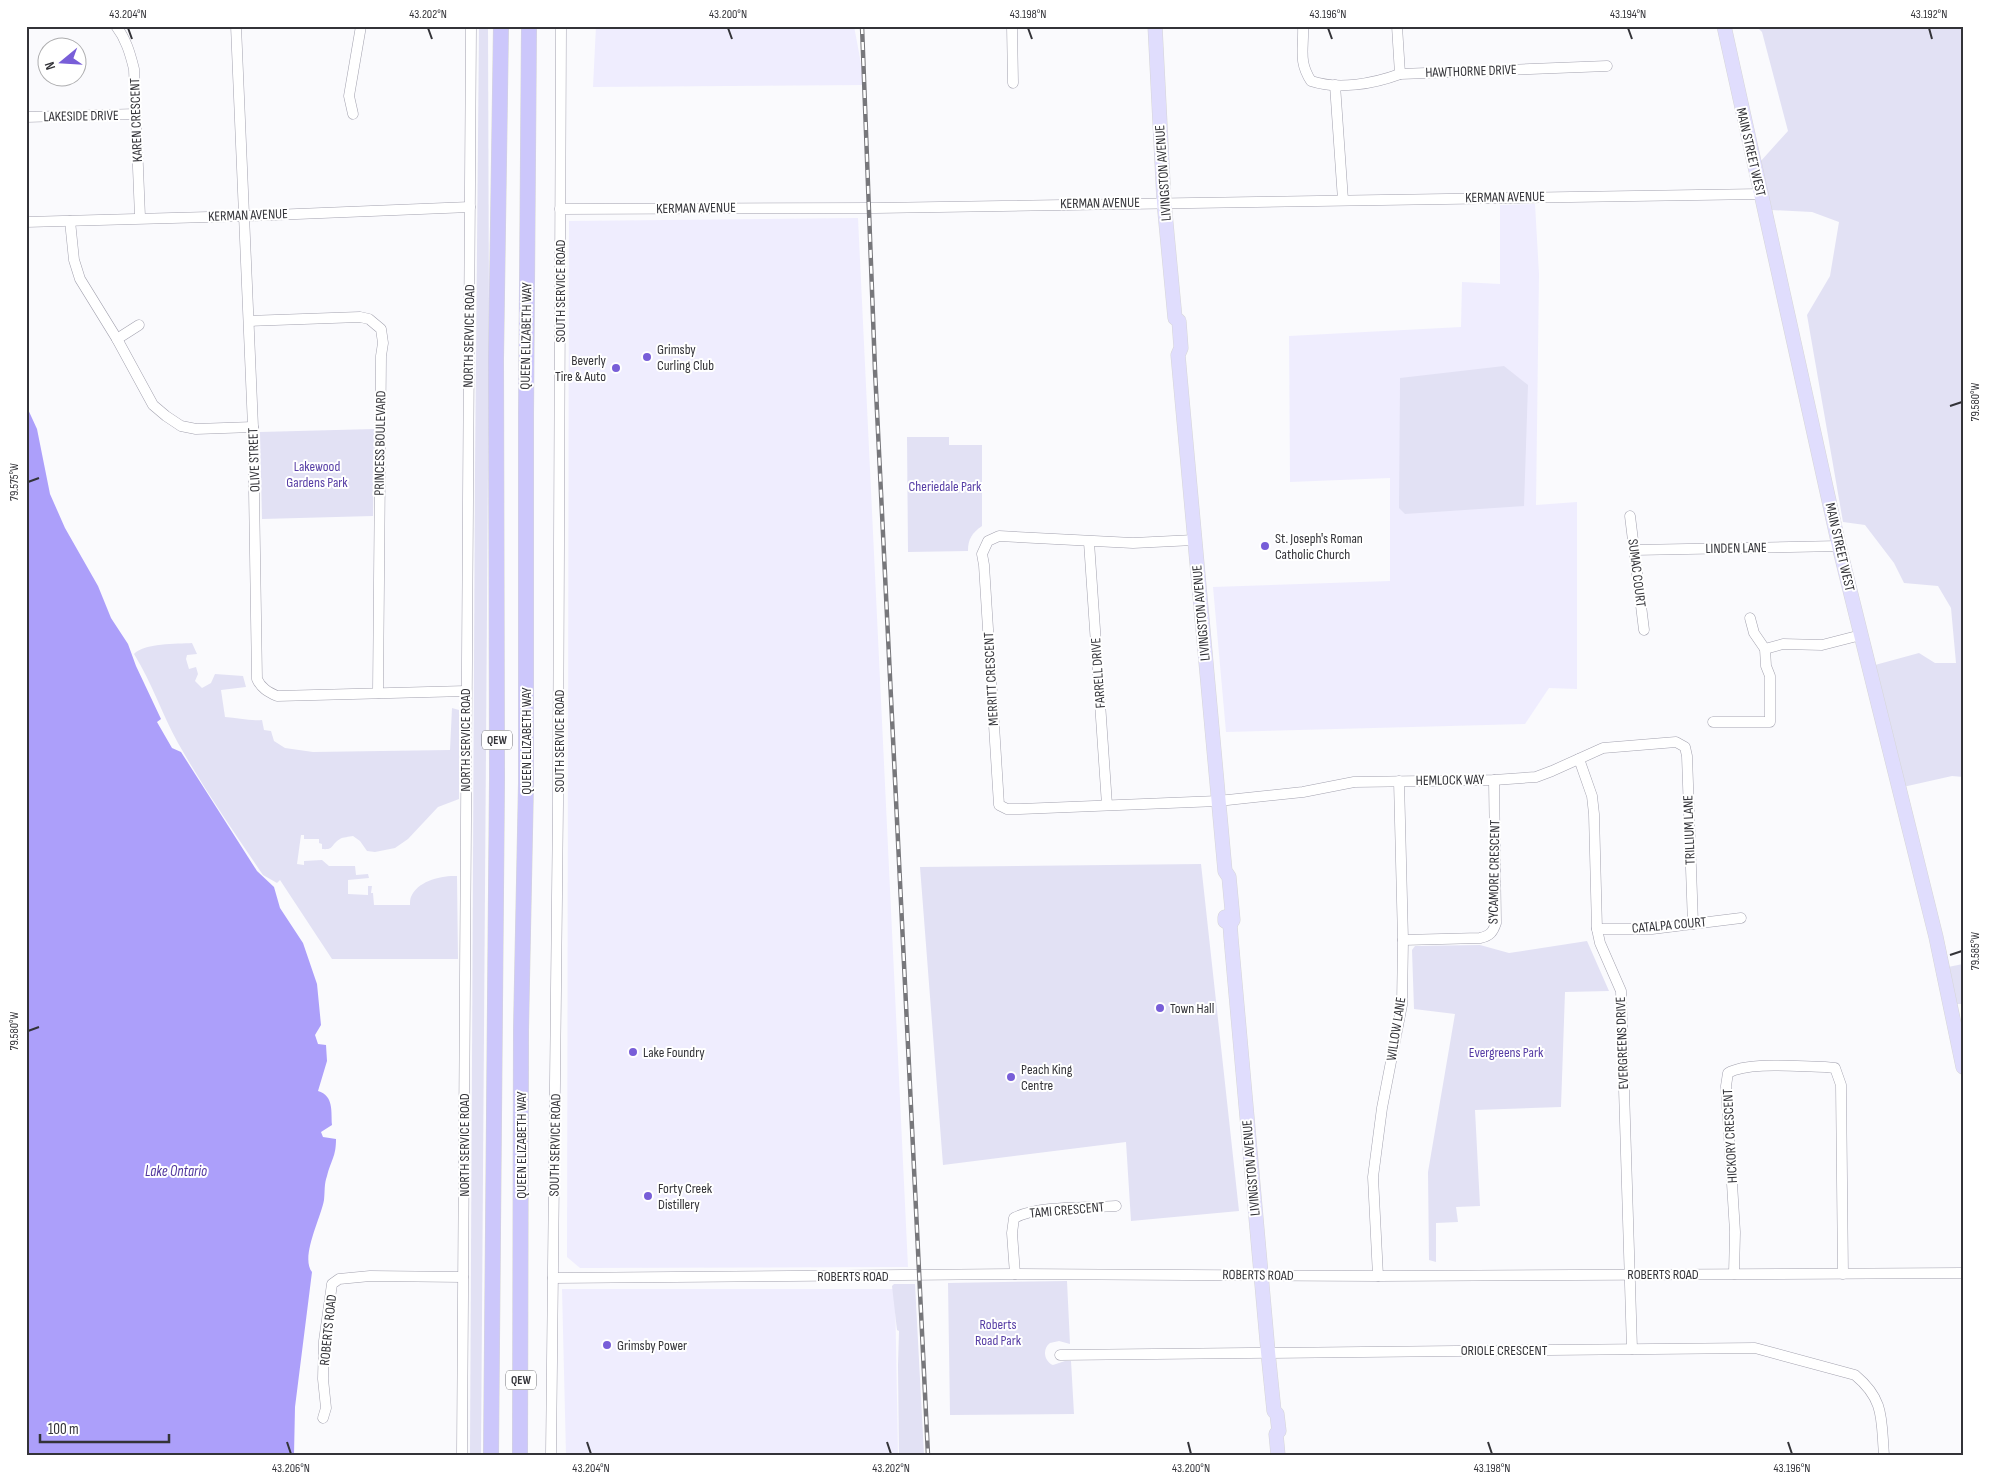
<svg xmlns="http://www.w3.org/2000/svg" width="1989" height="1481" font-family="'Sofia Sans Condensed',sans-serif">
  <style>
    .built { fill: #efedfe }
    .green { fill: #e2e1f4 }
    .water { fill: #ac9ffa }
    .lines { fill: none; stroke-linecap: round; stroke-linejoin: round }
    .minor-casing { stroke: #a3a2af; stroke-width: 11 }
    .major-casing { stroke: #d6d6d7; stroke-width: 15 }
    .highway-casing { stroke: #d6d6d7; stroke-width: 16 }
    .minor { stroke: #fff; stroke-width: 10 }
    .major { stroke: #e0ddfd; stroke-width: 14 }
    .highway { stroke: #ccc7fb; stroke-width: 15 }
    .rail-casing { stroke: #77777b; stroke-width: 4.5 }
    .rail { stroke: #fff; stroke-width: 2.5; stroke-dasharray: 8; stroke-linecap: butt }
    .ticks { fill: none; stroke: #333338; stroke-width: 2 }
    .poi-dot { fill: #785ed8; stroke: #fff; stroke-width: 2 }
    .labels { text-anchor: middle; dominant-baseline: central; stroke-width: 4; stroke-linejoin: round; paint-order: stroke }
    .shield { fill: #fff; stroke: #707074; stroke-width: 1 }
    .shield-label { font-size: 12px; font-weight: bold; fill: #333338 }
    .street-label { font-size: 14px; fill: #333338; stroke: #fff }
    .poi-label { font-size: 14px; fill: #333338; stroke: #fff; text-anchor: start }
    .park-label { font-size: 14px; fill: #563da5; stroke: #fff }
    .water-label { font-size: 15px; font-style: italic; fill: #4f359c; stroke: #fff }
    .neatline { fill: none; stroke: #333338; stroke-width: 2 }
    .ticks-label { font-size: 12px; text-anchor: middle; fill: #333338 }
  </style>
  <rect width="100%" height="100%" fill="#fafafd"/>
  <g class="built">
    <path d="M596 26H854L865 85 593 87Z"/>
    <path d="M1535 204 1539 274 1536 505 1577 502V689L1549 688 1525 724 1226 732 1213 587 1390 581V478L1290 482 1289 336 1461 327 1462 282 1500 284V205Z"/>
    <path d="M858 218 908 1267 580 1268 567 1257 569 221Z"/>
    <path d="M562 1289H895L898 1455H566Z"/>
  </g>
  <g class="green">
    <path d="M479 26H488L489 325 481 1455H470L475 473Z"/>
    <path d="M1756 26H1963V777L1952 776 1903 787 1875 665 1919 653 1935 663H1956L1951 608 1938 586 1904 583 1894 563 1865 525 1843 522 1807 315 1830 276 1839 222 1812 212 1771 210 1760 162 1788 131 1762 32Z"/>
    <path d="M1504 366 1528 385 1524 506 1405 514 1399 508 1400 378Z"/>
    <path d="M374 429 373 516 262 519 260 432Z"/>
    <path d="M907 437H949V445H982V526C972 533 968 539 968 551L908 552Z"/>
    <path d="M192 643 197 654 187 655 186 659 189 669 196 667 198 674 195 681 202 688 211 683 215 674 243 676 246 687 221 690 225 717C237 718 251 721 262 720L264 730 271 731 274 741 285 748 313 752 450 750 452 708 459 710V799L438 807 408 839 395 848 375 852 367 851 360 841 353 836C349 837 343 837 340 839 330 845 335 850 322 849V844L319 843V839H304V835H301L297 864 304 865V861L322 860 329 866H355L356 875 368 874 369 878 348 880V894L368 895V886H372L371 893H373L374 905H410C410 902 410 899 411 897 417 881 442 875 457 876L458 959H332L280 880 277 883 263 875C234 832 204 789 178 743 162 714 152 683 134 654 144 643 177 644 192 643Z"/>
    <path d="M1201 864 1239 1211 1131 1221 1126 1142 943 1165 920 867Z"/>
    <path d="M1587 941 1609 991 1565 992 1561 1107 1475 1110 1480 1206 1456 1207 1458 1222 1436 1223V1262L1429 1260 1428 1172 1455 1014 1414 1009 1412 950 1415 946 1480 945 1509 953Z"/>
    <path d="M1963 964V1004H1954L1948 967Z"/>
    <path d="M1067 1281 1070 1344 1059 1341 1050 1343C1042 1349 1044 1361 1053 1365L1065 1361H1071L1074 1414 950 1415 948 1283Z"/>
    <path d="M894 1284H915L924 1455H899L898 1365 899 1331 897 1330 892 1286Z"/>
  </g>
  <path class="water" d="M26 405 37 429 50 494 65 528 98 586 111 618 128 644 136 666 161 719 157 722 172 748 181 752 257 871 274 887 280 908 303 943 317 984 321 1025 315 1035 318 1044 326 1045 327 1061 318 1091C334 1096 331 1111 332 1125L321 1132 323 1137 336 1139C336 1157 331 1160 327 1176 324 1184 325 1192 324 1200 321 1218 300 1257 312 1272L295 1407 294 1455H26Z"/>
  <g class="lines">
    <defs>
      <g id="minor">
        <path d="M116 26C126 39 130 53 134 69L140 217"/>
        <path d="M236 26 253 427 257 679C261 688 268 692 277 696L466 691"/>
        <path d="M1012 26 1013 83"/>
        <path d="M1303 26C1304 49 1298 61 1311 81 1338 90 1373 84 1400 74L1607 66"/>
        <path d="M1397 26 1400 74"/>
        <path d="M1335 85 1343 200"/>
        <path d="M353 114 349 96 361 26"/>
        <path d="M26 117 136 114"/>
        <path d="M560 209 876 208 1760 194"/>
        <path d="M70 221 74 260 80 279 117 339 153 405 166 416 181 426 196 429 253 427"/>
        <path d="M26 222 245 216 470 207"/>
        <path d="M249 321 360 317 369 319 381 329 383 343 381 356 378 693"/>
        <path d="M117 339 139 325"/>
        <path d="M1630 516 1644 630"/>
        <path d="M1194 540 1133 543 999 536 988 541 982 554 984 565 999 805 1007 809H1020L1218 801 1303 792 1354 782 1494 780 1536 777 1552 771 1603 748 1676 742 1685 747 1687 756 1693 924"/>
        <path d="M1089 542 1107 805"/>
        <path d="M1634 550 1839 546"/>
        <path d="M1765 649 1783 644 1822 645 1861 635"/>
        <path d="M1713 722H1770V676L1766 666 1765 649 1754 633 1750 618"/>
        <path d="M1579 759 1592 796 1594 814 1597 929 1600 943 1621 991 1632 1349"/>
        <path d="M1597 929H1652L1741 918"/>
        <path d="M1403 940 1480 938C1490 936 1493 932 1496 923L1494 780"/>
        <path d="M1015 1274 1012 1233 1014 1218C1039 1205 1087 1208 1116 1206"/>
        <path d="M1734 1274 1735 1232 1726 1086 1728 1073C1749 1061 1800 1067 1825 1067L1835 1068 1841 1085 1843 1274"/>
        <path d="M1378 1276 1373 1177 1382 1108 1402 1005 1403 940 1399 781"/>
        <path d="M553 1278 1015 1274 1378 1276 1963 1273"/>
        <path d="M1060 1355 1755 1348 1855 1375C1885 1400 1881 1419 1884 1455"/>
        <path d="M323 1418 326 1408 323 1379 324 1341 332 1284 339 1279 370 1276 463 1277"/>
        <path d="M462 1455 471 26"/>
        <path d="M551 1455 558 804 561 26"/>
      </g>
      <g id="major">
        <path d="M1155 26 1164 202 1175 318 1179 321 1181 348 1178 355 1225 871 1229 877 1233 920 1230 924"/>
        <path d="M1724 26 1839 546 1936 937 1963 1067"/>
        <path d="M1225 917V921L1230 924 1231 938 1268 1352 1274 1411 1277 1414 1279 1431 1276 1434 1278 1455"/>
      </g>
      <g id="highway">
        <path d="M491 1455 497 778 496 359 501 26"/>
        <path d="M520 1455 521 1030 526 783V414L529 26"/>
      </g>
    </defs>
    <use href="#minor" class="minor-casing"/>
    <use href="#major" class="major-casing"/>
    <use href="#highway" class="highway-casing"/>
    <use href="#minor" class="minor"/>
    <use href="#major" class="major"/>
    <use href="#highway" class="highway"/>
    <defs>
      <path id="rail" d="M862 26 875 370 928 1455"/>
    </defs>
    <use href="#rail" class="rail-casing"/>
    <use href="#rail" class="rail"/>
  </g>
  <path class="ticks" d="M128 28 132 39M428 28 432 39M728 28 732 39M1028 28 1032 39M1328 28 1332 39M1628 28 1632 39M1929 28 1932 39M1950 406 1962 402M28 482 39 478M1950 955 1962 951M28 1031 39 1027M287 1442 291 1454M587 1442 591 1454M887 1442 891 1454M1188 1442 1191 1454M1488 1442 1492 1454M1788 1442 1792 1454"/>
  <g class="poi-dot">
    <circle cx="647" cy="357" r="5"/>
    <circle cx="616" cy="368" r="5"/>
    <circle cx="1265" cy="546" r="5"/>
    <circle cx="1160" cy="1008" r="5"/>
    <circle cx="633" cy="1052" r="5"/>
    <circle cx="1011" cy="1077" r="5"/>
    <circle cx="648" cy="1196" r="5"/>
    <circle cx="607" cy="1345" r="5"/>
  </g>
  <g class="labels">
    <g class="shield">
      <rect x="482" y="730.5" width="30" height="19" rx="4"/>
      <rect x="506" y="1370.5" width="30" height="19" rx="4"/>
    </g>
    <g class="shield-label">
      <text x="497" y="740">QEW</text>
      <text x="521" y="1380">QEW</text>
    </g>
    <g class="street-label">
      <text transform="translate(1471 71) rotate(-2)">HAWTHORNE DRIVE</text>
      <text transform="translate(81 116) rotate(-1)">LAKESIDE DRIVE</text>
      <text transform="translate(136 120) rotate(-92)">KAREN CRESCENT</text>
      <text transform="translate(1751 152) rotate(77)">MAIN STREET WEST</text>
      <text transform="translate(1163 173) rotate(-94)">LIVINGSTON AVENUE</text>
      <text transform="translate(1505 197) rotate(-1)">KERMAN AVENUE</text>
      <text transform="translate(1100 203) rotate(-1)">KERMAN AVENUE</text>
      <text transform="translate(696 208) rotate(-1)">KERMAN AVENUE</text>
      <text transform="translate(248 215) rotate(-2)">KERMAN AVENUE</text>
      <text transform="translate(560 291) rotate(-90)">SOUTH SERVICE ROAD</text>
      <text transform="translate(469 336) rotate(-89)">NORTH SERVICE ROAD</text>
      <text transform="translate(526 336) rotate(-89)">QUEEN ELIZABETH WAY</text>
      <text transform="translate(380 443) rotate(-89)">PRINCESS BOULEVARD</text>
      <text transform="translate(254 460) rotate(-92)">OLIVE STREET</text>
      <text transform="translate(1840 547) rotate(77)">MAIN STREET WEST</text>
      <text transform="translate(1736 548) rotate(-1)">LINDEN LANE</text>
      <text transform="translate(1637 573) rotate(83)">SUMAC COURT</text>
      <text transform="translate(1201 613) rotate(-95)">LIVINGSTON AVENUE</text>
      <text transform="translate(1098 673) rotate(-94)">FARRELL DRIVE</text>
      <text transform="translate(991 679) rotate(-93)">MERRITT CRESCENT</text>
      <text transform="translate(465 740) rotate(-90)">NORTH SERVICE ROAD</text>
      <text transform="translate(526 741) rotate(-90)">QUEEN ELIZABETH WAY</text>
      <text transform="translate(559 741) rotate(-90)">SOUTH SERVICE ROAD</text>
      <text transform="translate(1450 780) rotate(-1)">HEMLOCK WAY</text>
      <text transform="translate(1689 830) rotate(-92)">TRILLIUM LANE</text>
      <text transform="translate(1494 872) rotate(-89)">SYCAMORE CRESCENT</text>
      <text transform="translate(1669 925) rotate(-5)">CATALPA COURT</text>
      <text transform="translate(1396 1029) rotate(-81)">WILLOW LANE</text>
      <text transform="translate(1622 1043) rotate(-92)">EVERGREENS DRIVE</text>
      <text transform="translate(1730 1136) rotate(-93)">HICKORY CRESCENT</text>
      <text transform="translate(464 1145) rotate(-90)">NORTH SERVICE ROAD</text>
      <text transform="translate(521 1145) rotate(-90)">QUEEN ELIZABETH WAY</text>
      <text transform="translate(555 1145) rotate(-89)">SOUTH SERVICE ROAD</text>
      <text transform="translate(1251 1168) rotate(-95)">LIVINGSTON AVENUE</text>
      <text transform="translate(1067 1210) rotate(-5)">TAMI CRESCENT</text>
      <text x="1663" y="1274">ROBERTS ROAD</text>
      <text transform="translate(1258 1275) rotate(1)">ROBERTS ROAD</text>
      <text x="853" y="1276">ROBERTS ROAD</text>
      <text transform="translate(328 1330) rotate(-84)">ROBERTS ROAD</text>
      <text x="1504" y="1350">ORIOLE CRESCENT</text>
    </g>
    <g class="poi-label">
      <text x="657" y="349">Grimsby<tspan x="657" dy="16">Curling Club</tspan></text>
      <text x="606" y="360" text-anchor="end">Beverly<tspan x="606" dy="16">Tire &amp; Auto</tspan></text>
      <text x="1275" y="538">St. Joseph's Roman<tspan x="1275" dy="16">Catholic Church</tspan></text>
      <text x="1170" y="1008">Town Hall</text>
      <text x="643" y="1052">Lake Foundry</text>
      <text x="1021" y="1069">Peach King<tspan x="1021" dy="16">Centre</tspan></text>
      <text x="658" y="1188">Forty Creek<tspan x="658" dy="16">Distillery</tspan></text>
      <text x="617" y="1345">Grimsby Power</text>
    </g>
    <g class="park-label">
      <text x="317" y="466">Lakewood<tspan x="317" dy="16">Gardens Park</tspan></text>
      <text x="945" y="486">Cheriedale Park</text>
      <text x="1506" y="1052">Evergreens Park</text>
      <text x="998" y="1324">Roberts<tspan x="998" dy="16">Road Park</tspan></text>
    </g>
    <g class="water-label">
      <text x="176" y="1171">Lake Ontario</text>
    </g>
  </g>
  <rect width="1989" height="1481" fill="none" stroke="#ffffff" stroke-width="55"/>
  <g transform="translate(62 62) rotate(252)"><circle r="24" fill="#ffffff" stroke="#adadaf"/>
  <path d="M0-4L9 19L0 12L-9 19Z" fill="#785ed8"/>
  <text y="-8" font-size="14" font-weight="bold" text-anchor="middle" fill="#333338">N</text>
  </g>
  <path d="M40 1434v8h129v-8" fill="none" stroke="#333338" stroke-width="2.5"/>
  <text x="48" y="1434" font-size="15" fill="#333338" stroke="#ffffff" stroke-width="4" paint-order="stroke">100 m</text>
  <rect x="28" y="28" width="1934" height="1426" class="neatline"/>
  <g class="ticks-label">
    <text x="128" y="18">43.204°N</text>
    <text x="428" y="18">43.202°N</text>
    <text x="728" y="18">43.200°N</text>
    <text x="1028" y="18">43.198°N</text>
    <text x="1328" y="18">43.196°N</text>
    <text x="1628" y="18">43.194°N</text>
    <text x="1929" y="18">43.192°N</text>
    <text transform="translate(1975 402) rotate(-90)" y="4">79.580°W</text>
    <text transform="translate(14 482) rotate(-90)" y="4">79.575°W</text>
    <text transform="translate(1975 951) rotate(-90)" y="4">79.585°W</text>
    <text transform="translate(14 1031) rotate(-90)" y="4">79.580°W</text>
    <text x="291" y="1472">43.206°N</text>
    <text x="591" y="1472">43.204°N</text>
    <text x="891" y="1472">43.202°N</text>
    <text x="1191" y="1472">43.200°N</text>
    <text x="1492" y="1472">43.198°N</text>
    <text x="1792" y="1472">43.196°N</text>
  </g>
</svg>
